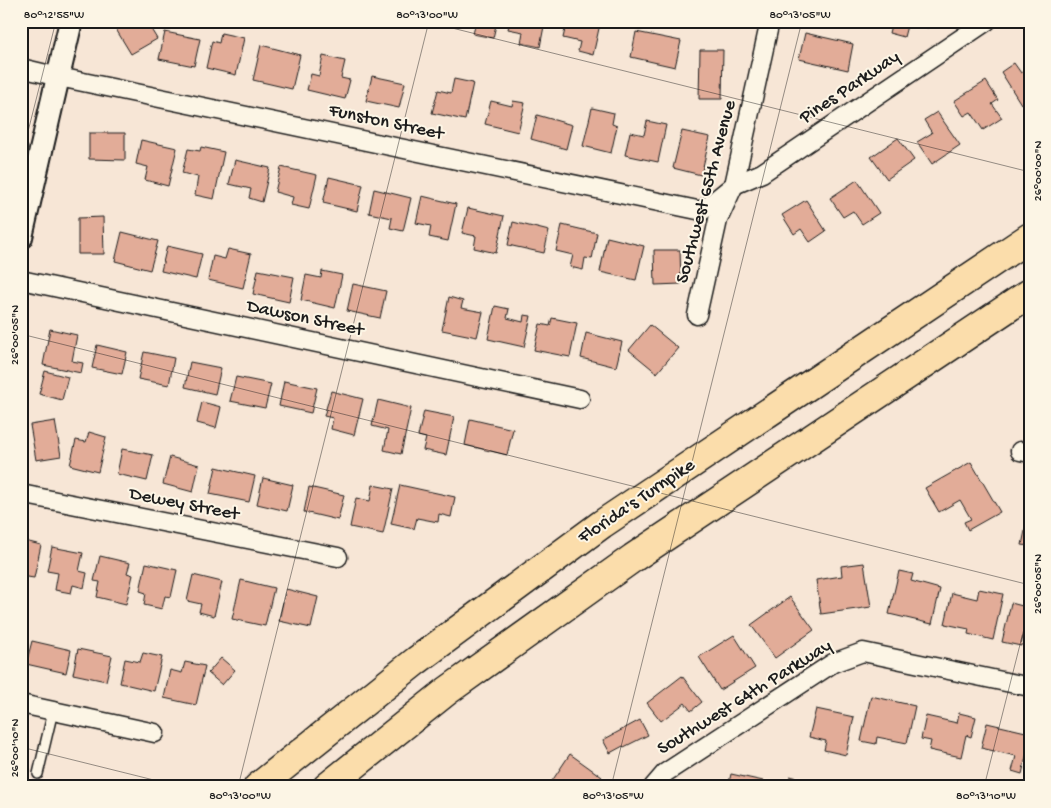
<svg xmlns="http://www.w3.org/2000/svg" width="1051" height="808" font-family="'Gochi Hand',sans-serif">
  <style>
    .building { fill: #e2ac98; stroke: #1c1c1c }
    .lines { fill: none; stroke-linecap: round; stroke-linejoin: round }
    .service-casing { stroke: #1c1c1c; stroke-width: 12 }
    .minor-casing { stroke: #1c1c1c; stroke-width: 21 }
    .tertiary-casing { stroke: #1c1c1c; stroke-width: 26 }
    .motorway-casing { stroke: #1c1c1c; stroke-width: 31 }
    .service { stroke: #fcf5e5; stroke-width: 9 }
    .minor { stroke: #fcf5e5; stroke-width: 18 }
    .tertiary { stroke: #fcf5e5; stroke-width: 22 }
    .motorway { stroke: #fbddab; stroke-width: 28 }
    .ticks { fill: none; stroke: #1c1c1c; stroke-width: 1; stroke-opacity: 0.45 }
    .labels { text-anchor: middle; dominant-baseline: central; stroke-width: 4; stroke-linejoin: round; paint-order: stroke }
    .street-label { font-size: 19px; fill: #1c1c1c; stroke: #fcf5e5 }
    .neatline { fill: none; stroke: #1c1c1c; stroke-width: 2 }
    .ticks-label { font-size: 12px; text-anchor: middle; fill: #1c1c1c }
  </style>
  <rect width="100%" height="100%" fill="#f7e6d6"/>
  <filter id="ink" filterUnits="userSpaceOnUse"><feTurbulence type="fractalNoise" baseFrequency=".02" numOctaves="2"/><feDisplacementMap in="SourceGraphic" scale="10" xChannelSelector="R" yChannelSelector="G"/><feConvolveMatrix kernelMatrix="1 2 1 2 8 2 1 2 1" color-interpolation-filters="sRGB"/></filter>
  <g filter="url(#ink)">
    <g class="building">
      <path d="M111 21H146L157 39 131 54Z"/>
      <path d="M472 21H497L493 38 473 34 476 22Z"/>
      <path d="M510 21H545L540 47 521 43 523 32 508 29Z"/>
      <path d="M567 21H588L600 24 593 55 578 51 580 42 563 38Z"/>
      <path d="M892 21H930L928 28 908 22 904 37 889 33Z"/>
      <path d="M165 32 200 39 194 66 159 59Z"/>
      <path d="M636 32 681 41 675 67 631 57Z"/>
      <path d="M221 33 244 38 236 75 206 68 212 41 219 43Z"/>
      <path d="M805 33 853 44 848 70 799 59Z"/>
      <path d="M261 45 300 55 292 89 253 80Z"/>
      <path d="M700 50H723L722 99H699Z"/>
      <path d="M323 56 345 61 341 78 350 80 345 99 307 90 311 74 319 76Z"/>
      <path d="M1014 63 1021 73 1030 67V99L1021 104 1001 72Z"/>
      <path d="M372 76 405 83 399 108 366 101Z"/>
      <path d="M454 79 473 83 465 120 432 113 438 90 451 93Z"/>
      <path d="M986 81 998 100 992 104 1002 118 983 130 971 112 964 116 954 101Z"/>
      <path d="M491 101 512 106 513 101 525 103 518 132 485 124Z"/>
      <path d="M592 108 614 113 612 124 617 126 611 153 583 146Z"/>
      <path d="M937 112 960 145 932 164 917 142 932 133 924 120Z"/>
      <path d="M537 115 572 125 566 149 531 139Z"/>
      <path d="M647 121 666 125 658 162 625 155 630 132 644 135Z"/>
      <path d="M682 131 710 137 701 175 673 168Z"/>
      <path d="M89 133H125V160L89 159Z"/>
      <path d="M898 138 914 160 887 179 871 157Z"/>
      <path d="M141 140 177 148 168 186 145 180 148 167 136 164Z"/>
      <path d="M201 147 224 152 214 199 195 195 198 177 182 173 188 149 200 151Z"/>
      <path d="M235 160 270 168 262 202 249 198 251 189 229 184Z"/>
      <path d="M281 167 317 175 309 209 291 205 293 197 275 192Z"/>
      <path d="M329 177 363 185 357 211 323 203Z"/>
      <path d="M857 180 879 213 862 224 853 211 843 217 830 198Z"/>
      <path d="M374 189 411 198 403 231 390 228 392 218 369 213Z"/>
      <path d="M422 196 456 204 448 241 429 237 431 226 416 223Z"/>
      <path d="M806 200 826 231 810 242 801 229 794 234 782 215Z"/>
      <path d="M468 208 504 216 496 253 474 248 476 236 462 233Z"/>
      <path d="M103 217 104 254H78V218Z"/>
      <path d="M513 222 549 231 544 253 508 245Z"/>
      <path d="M562 225 597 233 592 259 585 258 583 270 570 267 573 255 556 251Z"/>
      <path d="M122 232 158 241 150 270 115 261Z"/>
      <path d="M607 237 644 246 636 280 600 272Z"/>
      <path d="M167 246 202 254 196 279 161 271Z"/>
      <path d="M228 249 251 254 243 288 208 280 213 256 225 259Z"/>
      <path d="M654 250H680L681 284 655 285Z"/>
      <path d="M258 270 294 277 289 302 253 294Z"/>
      <path d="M322 271 342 275 335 308 301 300 306 275 321 278Z"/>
      <path d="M353 284 386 291 380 318 347 311Z"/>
      <path d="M449 297 463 301 461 308 483 312 477 337 442 330Z"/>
      <path d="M495 306 509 309 507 318 523 322 524 315 531 316 524 347 488 339Z"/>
      <path d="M552 318 577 323 570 357 534 350 540 324 550 326Z"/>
      <path d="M650 325 678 348 657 373 629 350Z"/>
      <path d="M50 329 77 335 72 361 83 363 81 373 43 365Z"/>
      <path d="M586 333 622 342 616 367 581 358Z"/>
      <path d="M97 345 127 352 122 374 92 368Z"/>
      <path d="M144 352 174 358 169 385 138 379Z"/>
      <path d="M190 362 221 368 215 394 185 387Z"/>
      <path d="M45 371 68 377 62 400 39 394Z"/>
      <path d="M236 377 271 384 265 408 230 401Z"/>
      <path d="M284 381 317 388 311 413 279 406Z"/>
      <path d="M331 391 363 399 354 435 331 429 333 418 324 416Z"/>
      <path d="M378 400 411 408 401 454 384 450 388 430 372 426Z"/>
      <path d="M202 402 221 407 216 428 197 423Z"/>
      <path d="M424 411 454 417 446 455 423 450 426 438 418 436Z"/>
      <path d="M470 419 513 429 507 455 465 445Z"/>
      <path d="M55 421 61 456 36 460 30 425Z"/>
      <path d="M89 432 106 437 98 472 70 465 76 440 86 442Z"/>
      <path d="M122 449 153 455 147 481 117 474Z"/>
      <path d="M170 457 199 465 193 492 163 484Z"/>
      <path d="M971 462 1000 512 968 530 964 522 971 519 960 500 939 512 925 488Z"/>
      <path d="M216 467 255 476 249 502 210 494Z"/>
      <path d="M263 478 293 485 287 511 257 504Z"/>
      <path d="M373 485 393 489 383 534 350 527 356 498 370 501Z"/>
      <path d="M400 485 455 497 451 517 439 514 438 522 417 518 414 529 391 524Z"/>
      <path d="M309 487 344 495 338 520 304 512Z"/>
      <path d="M1030 507V546L1022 545Z"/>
      <path d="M21 540 41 545 34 578 21 576Z"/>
      <path d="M52 547 83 553 79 571 87 573 84 588 73 585 71 593 55 590 58 573 47 571Z"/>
      <path d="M100 556 130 563 127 573 133 575 126 604 97 597 100 582 94 581Z"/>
      <path d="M146 563 177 570 171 597 165 596 162 609 144 605 146 593 140 591Z"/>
      <path d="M864 563 871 607 821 614 816 580 842 576 841 566Z"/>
      <path d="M899 571 913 574 911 581 940 589 932 624 889 614Z"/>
      <path d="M193 575 222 582 214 616 199 612 201 604 187 601Z"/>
      <path d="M241 580 274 588 265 626 232 619Z"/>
      <path d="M286 589 318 597 311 628 279 621Z"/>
      <path d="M979 589 1003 594 993 640 968 634 969 629 945 624 952 593 977 599Z"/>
      <path d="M790 597 814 630 775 658 751 625Z"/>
      <path d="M1011 603 1030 608V638L1023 637 1021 646 1002 642Z"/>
      <path d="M734 635 755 668 720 690 699 657Z"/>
      <path d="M32 641 71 650 66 673 26 664Z"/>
      <path d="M78 649 112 656 106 681 73 674Z"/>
      <path d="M143 653 162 657 154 691 120 683 125 659 140 662Z"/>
      <path d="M221 658 235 670 222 685 208 673Z"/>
      <path d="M185 662 205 666 196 705 164 698 170 670 182 673Z"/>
      <path d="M682 676 702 702 691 711 685 703 661 721 647 703Z"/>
      <path d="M871 696 915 706 907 743 877 737 876 744 861 741Z"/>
      <path d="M816 709 854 717 846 755 824 750 826 741 809 737Z"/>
      <path d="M959 713 976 717 971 737 966 735 961 757 929 750 931 741 921 739 926 716 957 723Z"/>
      <path d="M640 720 648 735 624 747 623 746 610 753 603 740Z"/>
      <path d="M987 723 1030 733V740L1022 774 1012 771 1016 756 981 748Z"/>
      <path d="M570 754 602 777 595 787H548Z"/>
      <path d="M731 774 777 784V787H728Z"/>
      <path d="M790 776 811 781 810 787H788Z"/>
    </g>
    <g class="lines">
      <defs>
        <path id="service" d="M38 774 53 711"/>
        <g id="minor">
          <path d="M21 68 59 77 702 211 734 185 762 173 987 21"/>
          <path d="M21 280 580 399"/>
          <path d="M697 315 718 220 734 185 770 21"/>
          <path d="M1020 451 1030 453"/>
          <path d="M21 494 338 557"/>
          <path d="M21 704 155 733"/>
          <path d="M653 787 665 773 833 663 863 652 1030 687"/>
        </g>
        <path id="tertiary" d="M21 237 71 21"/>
        <g id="motorway">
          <path d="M258 787 416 661 602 524 1030 237"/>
          <path d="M327 787 447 691 633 558 1030 293"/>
        </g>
      </defs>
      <use href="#service" class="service-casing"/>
      <use href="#minor" class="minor-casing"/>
      <use href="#tertiary" class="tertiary-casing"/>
      <use href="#motorway" class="motorway-casing"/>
      <use href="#service" class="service"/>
      <use href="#minor" class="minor"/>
      <use href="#tertiary" class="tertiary"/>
      <use href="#motorway" class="motorway"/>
    </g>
  </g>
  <path class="ticks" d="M424 21 1030 172M21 159 56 21M21 334 1030 585M21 747 182 787M238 787 429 21M611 787 802 21M984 787 1030 605"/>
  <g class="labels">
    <g class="street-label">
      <text transform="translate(850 88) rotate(-34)">Pines Parkway</text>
      <text transform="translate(386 123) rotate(12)">Funston Street</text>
      <text transform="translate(707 192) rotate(-75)">Southwest 65th Avenue</text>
      <text transform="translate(305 319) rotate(12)">Dawson Street</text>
      <text transform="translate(637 502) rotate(-34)">Florida's Turnpike</text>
      <text transform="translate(184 505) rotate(11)">Dewey Street</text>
      <text transform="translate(745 698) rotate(-32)">Southwest 64th Parkway</text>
    </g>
  </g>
  <rect width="1051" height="808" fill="none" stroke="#fcf5e5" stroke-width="55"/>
  <rect x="28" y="28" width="996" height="752" class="neatline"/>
  <g class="ticks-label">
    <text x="54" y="18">80°12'55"W</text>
    <text x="427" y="18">80°13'00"W</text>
    <text x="800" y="18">80°13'05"W</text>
    <text transform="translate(1037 171) rotate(-90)" y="4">26°00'00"N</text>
    <text transform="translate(14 335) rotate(-90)" y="4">26°00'05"N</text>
    <text transform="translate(1037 584) rotate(-90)" y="4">26°00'05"N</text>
    <text transform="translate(14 748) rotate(-90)" y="4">26°00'10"N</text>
    <text x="240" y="799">80°13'00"W</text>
    <text x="613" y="799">80°13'05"W</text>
    <text x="986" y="799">80°13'10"W</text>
  </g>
</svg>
